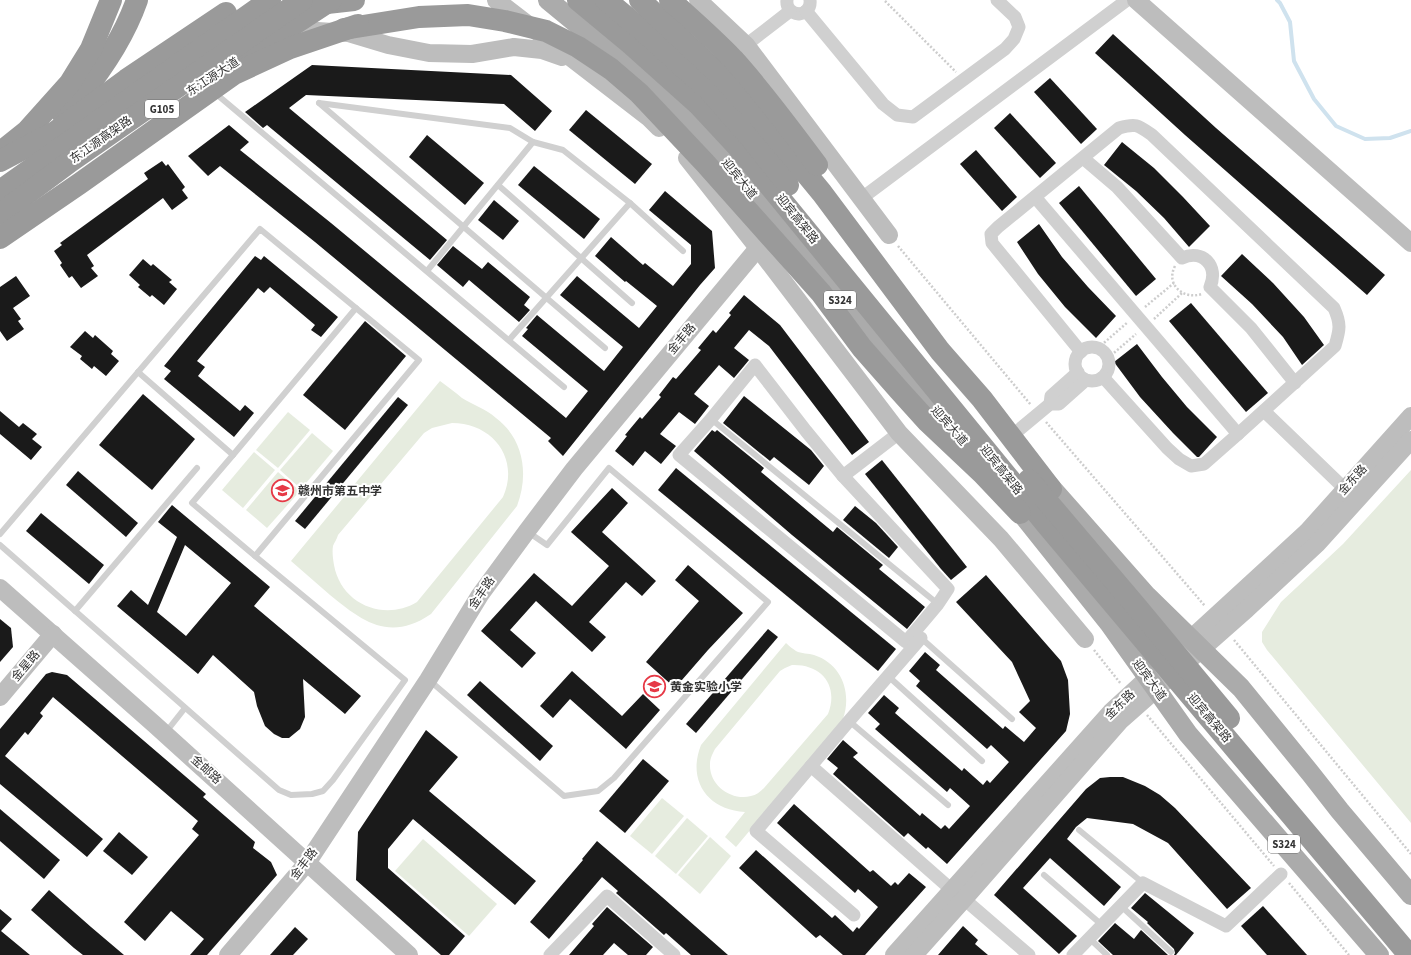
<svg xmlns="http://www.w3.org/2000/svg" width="1411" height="955" font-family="'Source Sans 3','Noto Sans SC',sans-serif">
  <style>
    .green { fill: #e6ecdf; fill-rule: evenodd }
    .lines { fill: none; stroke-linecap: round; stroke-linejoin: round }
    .stream { stroke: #cfe2ee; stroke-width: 4 }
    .building { fill: #1a1a1a; fill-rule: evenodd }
    .path { stroke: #cdcdcd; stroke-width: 2.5; stroke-dasharray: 2 2; stroke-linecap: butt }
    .lane { stroke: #d0d0d0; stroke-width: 6 }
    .street { stroke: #d0d0d0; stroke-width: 13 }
    .secondary { stroke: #bdbdbd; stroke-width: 18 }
    .primary { stroke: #ababab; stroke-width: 20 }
    .highway { stroke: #9a9a9a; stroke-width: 22 }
    .labels { text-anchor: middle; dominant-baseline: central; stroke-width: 4; stroke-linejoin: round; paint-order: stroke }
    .shield { fill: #fff; stroke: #707070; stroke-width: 1 }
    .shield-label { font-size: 11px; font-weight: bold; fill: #333 }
    .street-label { font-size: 12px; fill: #333; stroke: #fff }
    .poi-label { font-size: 12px; font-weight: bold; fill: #333; stroke: #fff; text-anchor: start }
  </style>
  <rect width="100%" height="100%" fill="#fff"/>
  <g class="green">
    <path d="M440 381C447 386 455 392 462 398 473 405 486 409 496 418 524 439 529 475 517 506L431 614C390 642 363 622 330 595 317 584 304 572 291 561ZM452 423C493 423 520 459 503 497L417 602C384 622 341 604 334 565 333 559 332 552 333 546 334 543 337 539 338 535L424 433 432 428Z"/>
    <path d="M288 412 310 430 278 468 256 450Z"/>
    <path d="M312 433 333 451 301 489 280 470Z"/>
    <path d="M254 452 275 470 243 508 222 490Z"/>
    <path d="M1411 470V823L1267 650 1262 642V632L1281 602 1343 544Z"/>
    <path d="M278 472 300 491 267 528 246 510Z"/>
    <path d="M786 643C789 646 793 649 796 651 801 654 809 653 814 655 842 664 852 693 843 719L736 847 725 837 745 812C707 810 687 780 701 745ZM792 665C822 664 839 686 828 714L764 788C760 792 756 795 751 796 731 801 709 785 710 764 710 758 713 753 715 749L780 671 785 668Z"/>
    <path d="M662 798 684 816 652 854 630 836Z"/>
    <path d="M687 818 708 836 676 874 655 856Z"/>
    <path d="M710 837 731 856 700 894 678 875Z"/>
    <path d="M423 839 497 904 469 936 395 871Z"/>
  </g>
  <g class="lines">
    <path class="stream" d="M1277 0 1280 3 1290 22 1294 61 1314 99 1336 126 1365 139 1390 138 1411 131"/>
  </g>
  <g class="building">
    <path d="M1113 34 1216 128 1385 275 1367 295 1185 135 1095 53Z"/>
    <path d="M312 65 511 75 552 111 535 131 504 104 306 95 289 108 447 240 430 260 267 125 263 128 245 112Z"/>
    <path d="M1050 78 1097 129 1081 144 1034 92Z"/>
    <path d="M586 110 652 164 635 184 569 130Z"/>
    <path d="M1010 113 1056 163 1040 178 994 128Z"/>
    <path d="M229 125 249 142 240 150 331 223 566 418 588 391 522 336 528 329 526 328 537 315 604 371 623 347 560 295 577 276 639 328 657 306 626 281 625 282 595 256 611 237 643 265 645 263 673 286 691 264V245L649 210 665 191 712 231 715 268 700 285 563 456 548 441 551 438 315 242 220 166 208 176 188 156Z"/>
    <path d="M427 135 484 183 465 205 409 157Z"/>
    <path d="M1122 142 1154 168 1183 197 1210 226 1189 247 1164 218 1136 191 1104 165Z"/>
    <path d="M976 150 1017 197 1002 211 960 164Z"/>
    <path d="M162 161 166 166 168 164 185 187 182 190 188 198 172 210 163 198 87 255 94 266 91 268 98 276 81 288 72 276 69 278 60 265 62 263 54 251 62 245 60 243 148 179 144 173Z"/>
    <path d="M534 166 600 219 584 239 518 185Z"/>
    <path d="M1079 186 1156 279 1136 296 1059 203Z"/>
    <path d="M494 200 519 221 503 240 478 220Z"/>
    <path d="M1039 224 1062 257 1088 287 1116 316 1096 338 1065 307 1038 274 1017 242Z"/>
    <path d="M453 246 482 269 488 262 530 297 524 305 530 310 519 322 469 280 463 287 437 265Z"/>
    <path d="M1242 254 1273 283 1304 317 1324 345 1302 365 1283 337 1252 304 1221 276Z"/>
    <path d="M255 256 261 260 264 256 338 317 321 337 311 330 315 325 270 287 264 293 258 288 197 361 205 367 198 376 240 411 245 405 254 413 234 437 164 379 171 371 164 366Z"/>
    <path d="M143 259 151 266 153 264 172 280 169 282 177 289 164 305 152 295 150 297 138 287 140 285 129 275Z"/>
    <path d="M16 276 30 296 13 308 21 319 18 321 24 329 7 341 0 331V287Z"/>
    <path d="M744 295 780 325 869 442 852 455 769 346 749 330 734 348 749 360 734 378 719 365 694 394 709 406 695 424 679 412 660 434 676 446 661 464 645 451 633 466 615 451 627 436 625 435 640 417 642 419 661 397 659 395 673 377 676 379 701 350 698 348 713 330 716 333 731 315 729 313Z"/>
    <path d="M1191 303 1268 393 1246 412 1169 321Z"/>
    <path d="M365 321 406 356 345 430 303 395Z"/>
    <path d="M85 331 93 338 95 335 113 351 111 354 119 361 106 376 94 366 92 369 80 359 82 356 70 347Z"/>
    <path d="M1137 344 1162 377 1187 407 1217 437 1199 457H1197L1173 433 1140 397 1114 362Z"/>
    <path d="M143 394 195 439 152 490 99 445Z"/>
    <path d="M744 396 811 450 824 466 809 485 774 457 770 461 723 423Z"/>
    <path d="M398 397 408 405 305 529 295 521Z"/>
    <path d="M0 411 19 427 23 423 37 434 32 439 42 447 31 460 0 434Z"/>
    <path d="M712 430 715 432 717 430 764 468 761 472 833 532 837 527 883 565 879 569 925 607 907 629 792 535 694 451Z"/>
    <path d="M882 460 967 567 951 580 941 569 865 474Z"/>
    <path d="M676 468 896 649 878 671 658 490Z"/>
    <path d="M78 471 138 523 126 537 66 485Z"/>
    <path d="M612 488 628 503 602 532 656 581 642 596 626 582 589 622 606 637 592 652 536 601 510 630 536 653 522 668 481 631 534 573 572 606 609 566 571 532Z"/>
    <path d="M172 505 270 587 254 606 361 696 345 714 303 679 305 717 300 729 289 738H282L274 734 265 726 257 706 254 692 213 655 198 674 117 606 131 590 148 605 177 537 158 522ZM185 545 231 583 186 636 157 612Z"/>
    <path d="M855 506 876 523 898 547 889 558 843 520Z"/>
    <path d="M41 513 104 565 89 584 26 531Z"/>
    <path d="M688 565 743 613 708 650 675 688 646 662 699 601 675 580Z"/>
    <path d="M986 575 1061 661 1068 680 1070 714 1066 731 947 864 928 847 926 849 908 833 904 837 833 774 838 768 827 759 843 740 858 753 853 757 920 816 922 813 941 829 945 825 949 829 970 806 950 788 947 792 875 729 880 724 868 713 884 695 899 708 895 713 962 771 964 768 983 785 987 780 990 783 1009 762 991 745 987 749 916 686 920 681 909 671 925 652 940 665 936 670 1003 729 1005 726 1024 742 1036 728 1019 712 1030 701 1012 662 956 602Z"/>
    <path d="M0 619 11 628 13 647 0 662Z"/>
    <path d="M768 629 778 637 696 733 686 724Z"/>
    <path d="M572 671 622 716 643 694 660 710 626 749 570 699 553 718 540 706Z"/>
    <path d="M52 672 67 675 206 794 203 797 255 842 253 848 271 862 277 875 207 955H190L204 939 171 911 145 941 124 922 199 835 192 829 198 821 53 697 40 713 43 716 28 735 25 732 5 756 103 839 87 857 0 784V729L46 674Z"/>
    <path d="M480 681 553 746 540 761 467 695Z"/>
    <path d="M426 730 458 757 429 791 536 881 515 905 413 819 388 849V868L465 936 449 955H441L356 880 358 832Z"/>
    <path d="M643 759 669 781 625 833 599 811Z"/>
    <path d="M1110 777H1123L1145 786 1160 795 1175 808 1251 888 1227 909 1168 843 1133 824 1087 818 1076 827 1067 839 1121 887 1104 906 1050 858 1023 888 1077 936 1059 954 994 895 1086 789 1100 778Z"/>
    <path d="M794 804 870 872 873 870 891 886 895 882 898 885 909 873 926 887 865 955H843L820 935 816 938 739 868 756 850 832 918 835 915 853 932 857 927 859 929 878 907 858 889 855 893 777 823Z"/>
    <path d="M0 809 60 860 44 879 0 841Z"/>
    <path d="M119 832 148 857 132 875 103 851Z"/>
    <path d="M597 841 662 897 728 955H691L666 933 664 935 616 893 618 891 602 877 549 939 530 922 583 860 582 859Z"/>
    <path d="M49 890 91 927 124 955H83L74 948 31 910Z"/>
    <path d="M1145 893 1194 933 1176 955H1174L1175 953 1174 949 1147 923 1148 922 1131 908Z"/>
    <path d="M1263 906 1307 955H1267L1241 926Z"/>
    <path d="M607 907 653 947 646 955H628L614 943 603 955H569L594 926 592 924Z"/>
    <path d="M0 909 12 919 1 931 30 955H0Z"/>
    <path d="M1115 923 1134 939 1141 930 1168 955H1113L1098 941Z"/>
    <path d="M963 926 978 940 975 944 988 955H938Z"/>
    <path d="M295 927 308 939 293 955H270Z"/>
  </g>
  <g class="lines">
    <g class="path">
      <path d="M885 1 956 72"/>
      <path d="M898 246 1031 405"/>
      <path d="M1175 266C1165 285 1184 300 1202 294"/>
      <path d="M1145 307 1174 283"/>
      <path d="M1154 319 1182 293"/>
      <path d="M1098 348 1128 322"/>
      <path d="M1108 358 1136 334"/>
      <path d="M1046 422 1205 606"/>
      <path d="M1234 640 1411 854"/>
      <path d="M1094 650 1121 684"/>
      <path d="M1147 715 1274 866"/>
      <path d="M1289 883 1349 955"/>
    </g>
    <g class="lane">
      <path d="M215 93 564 387"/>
      <path d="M319 103 510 128 533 142 563 150 630 203 683 251"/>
      <path d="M319 103 605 348"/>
      <path d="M498 185 632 303"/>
      <path d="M427 271 533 142"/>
      <path d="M509 340 630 203"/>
      <path d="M138 372 233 455 356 308"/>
      <path d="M711 419 938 604"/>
      <path d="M233 455 192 503 255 556"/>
      <path d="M0 534 260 229 419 360 255 556 405 680 333 780 323 791 312 794 291 795 279 790 0 545"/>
      <path d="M75 611 197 468"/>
      <path d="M921 638 1012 719"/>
      <path d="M888 676 982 761"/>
      <path d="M429 680 564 796 598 791 614 778 768 602 609 468 547 545 528 532"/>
      <path d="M849 721 948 805"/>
      <path d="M166 732 185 708"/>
      <path d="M1079 830 1143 883"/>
      <path d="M1044 875 1102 925"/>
      <path d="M1121 906 1171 952"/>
      <path d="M1089 938 1107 955"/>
    </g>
    <g class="street">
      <path d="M787 0C786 8 791 13 799 14 806 13 811 8 810 0"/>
      <path d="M806 11 883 104 897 115 913 117 1005 49 1014 39 1019 27 1015 17 997 0"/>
      <path d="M746 45 790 11"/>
      <path d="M1083 158 1117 187 1182 258C1203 249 1219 266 1210 287L1251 328 1295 383"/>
      <path d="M1035 197 1238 434"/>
      <path d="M862 198 1127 0"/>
      <circle cx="1092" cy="364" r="17"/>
      <path d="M1081 352 992 243 991 234 998 227 1119 128C1136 123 1138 125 1152 135L1334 308C1341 324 1340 329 1335 346L1238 434 1204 464 1191 466 1179 459 1167 448 1103 377"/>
      <path d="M755 365 806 431 843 476 948 589 938 604 906 642 679 455 711 419Z"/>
      <path d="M1050 404 1051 396 1078 372"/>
      <path d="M1264 411 1345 489"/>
      <path d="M1008 439 1050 404H1059L1086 380"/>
      <path d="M843 476 899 433"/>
      <path d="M811 766 953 891"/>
      <path d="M964 899 1029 955"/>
      <path d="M854 915 756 831 849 721 921 638"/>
      <path d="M550 955 607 896 674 955"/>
      <path d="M1073 955 1143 883 1226 926 1281 874"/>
    </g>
    <g class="secondary">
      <path d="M496 0 648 117 659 128"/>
      <path d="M698 0 746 45 889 235"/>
      <path d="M1136 0 1411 243"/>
      <path d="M287 29 348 33 388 45 429 53 472 54 514 47 542 50 562 57"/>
      <path d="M687 158 758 248 899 433 1001 539 1085 639"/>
      <path d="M0 588 154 724 409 955"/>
      <path d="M0 697 53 634"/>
      <path d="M228 955 307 863 428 680 480 595 527 531 574 469 758 248"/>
      <path d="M894 955 1111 712 1307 532 1411 416"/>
      <path d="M914 955 964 899 1120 721 1247 609 1317 544 1411 440"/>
    </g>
    <g class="primary">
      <path d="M548 0 684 112 809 264 968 448"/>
      <path d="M1041 476 1147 596 1241 688 1311 774 1340 811 1411 895"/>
      <path d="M1010 499 1109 623 1188 734 1379 955"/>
    </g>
    <g class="highway">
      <path d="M578 0 631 44 698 104 738 147 1047 525 1409 955"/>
      <path d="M606 0 643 31 709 90 750 137 788 185"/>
      <path d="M640 0 720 75 761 119 822 193 940 351 982 399 1051 489"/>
      <path d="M670 0C691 19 713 38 733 59 763 92 790 129 817 165"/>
      <path d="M318 4 354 0"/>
      <path d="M344 29 419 17 468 15 505 21 546 31 578 47 611 69 639 93 705 163 821 293 862 348 899 390 928 422 982 473 1020 513"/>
      <path d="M244 57 331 0"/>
      <path d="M62 113C68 107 75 102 80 96 103 68 125 34 137 0"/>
      <path d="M7 147 27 131 70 83 91 49 111 0"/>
      <path d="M0 161 55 132 126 80 226 13"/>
      <path d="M0 191 270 0"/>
      <path d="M0 214 71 161 302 0"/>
      <path d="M0 238 79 184 234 74 290 48 358 25"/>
      <path d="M1029 480 1136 606 1229 718"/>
    </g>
  </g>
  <defs>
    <symbol id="school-ring" viewBox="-11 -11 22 22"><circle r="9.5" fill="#fff" stroke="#e63946" stroke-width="1.5"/><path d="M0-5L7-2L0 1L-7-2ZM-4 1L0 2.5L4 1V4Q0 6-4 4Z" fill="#e63946"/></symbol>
  </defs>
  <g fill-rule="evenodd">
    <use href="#school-ring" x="270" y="478" width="25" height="25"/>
    <use href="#school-ring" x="642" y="674" width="25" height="25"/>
  </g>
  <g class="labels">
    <g class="shield">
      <rect x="145" y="100" width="34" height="18" rx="3"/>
      <rect x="824" y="291" width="32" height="18" rx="3"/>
      <rect x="1268" y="835" width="32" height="18" rx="3"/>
    </g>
    <g class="shield-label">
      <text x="162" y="109">G105</text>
      <text x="840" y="300">S324</text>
      <text x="1284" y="844">S324</text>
    </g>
    <g class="street-label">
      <text transform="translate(213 77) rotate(-33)">东江源大道</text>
      <text transform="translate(101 140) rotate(-35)">东江源高架路</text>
      <text transform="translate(739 179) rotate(51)">迎宾大道</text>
      <text transform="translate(797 219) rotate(51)">迎宾高架路</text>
      <text transform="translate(682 339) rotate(-50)">金丰路</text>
      <text transform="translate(949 426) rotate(49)">迎宾大道</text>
      <text transform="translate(1001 470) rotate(51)">迎宾高架路</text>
      <text transform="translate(1353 480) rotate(-48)">金东路</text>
      <text transform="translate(482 593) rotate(-56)">金丰路</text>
      <text transform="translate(26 666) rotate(-50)">金星路</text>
      <text transform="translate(1149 680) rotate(54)">迎宾大道</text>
      <text transform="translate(1120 705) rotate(-44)">金东路</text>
      <text transform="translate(1209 718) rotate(50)">迎宾高架路</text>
      <text transform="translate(206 770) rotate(42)">金邮路</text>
      <text transform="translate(304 864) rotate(-53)">金丰路</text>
    </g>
    <g class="poi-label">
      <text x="298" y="491">赣州市第五中学</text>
      <text x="670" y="687">黄金实验小学</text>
    </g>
  </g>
</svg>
